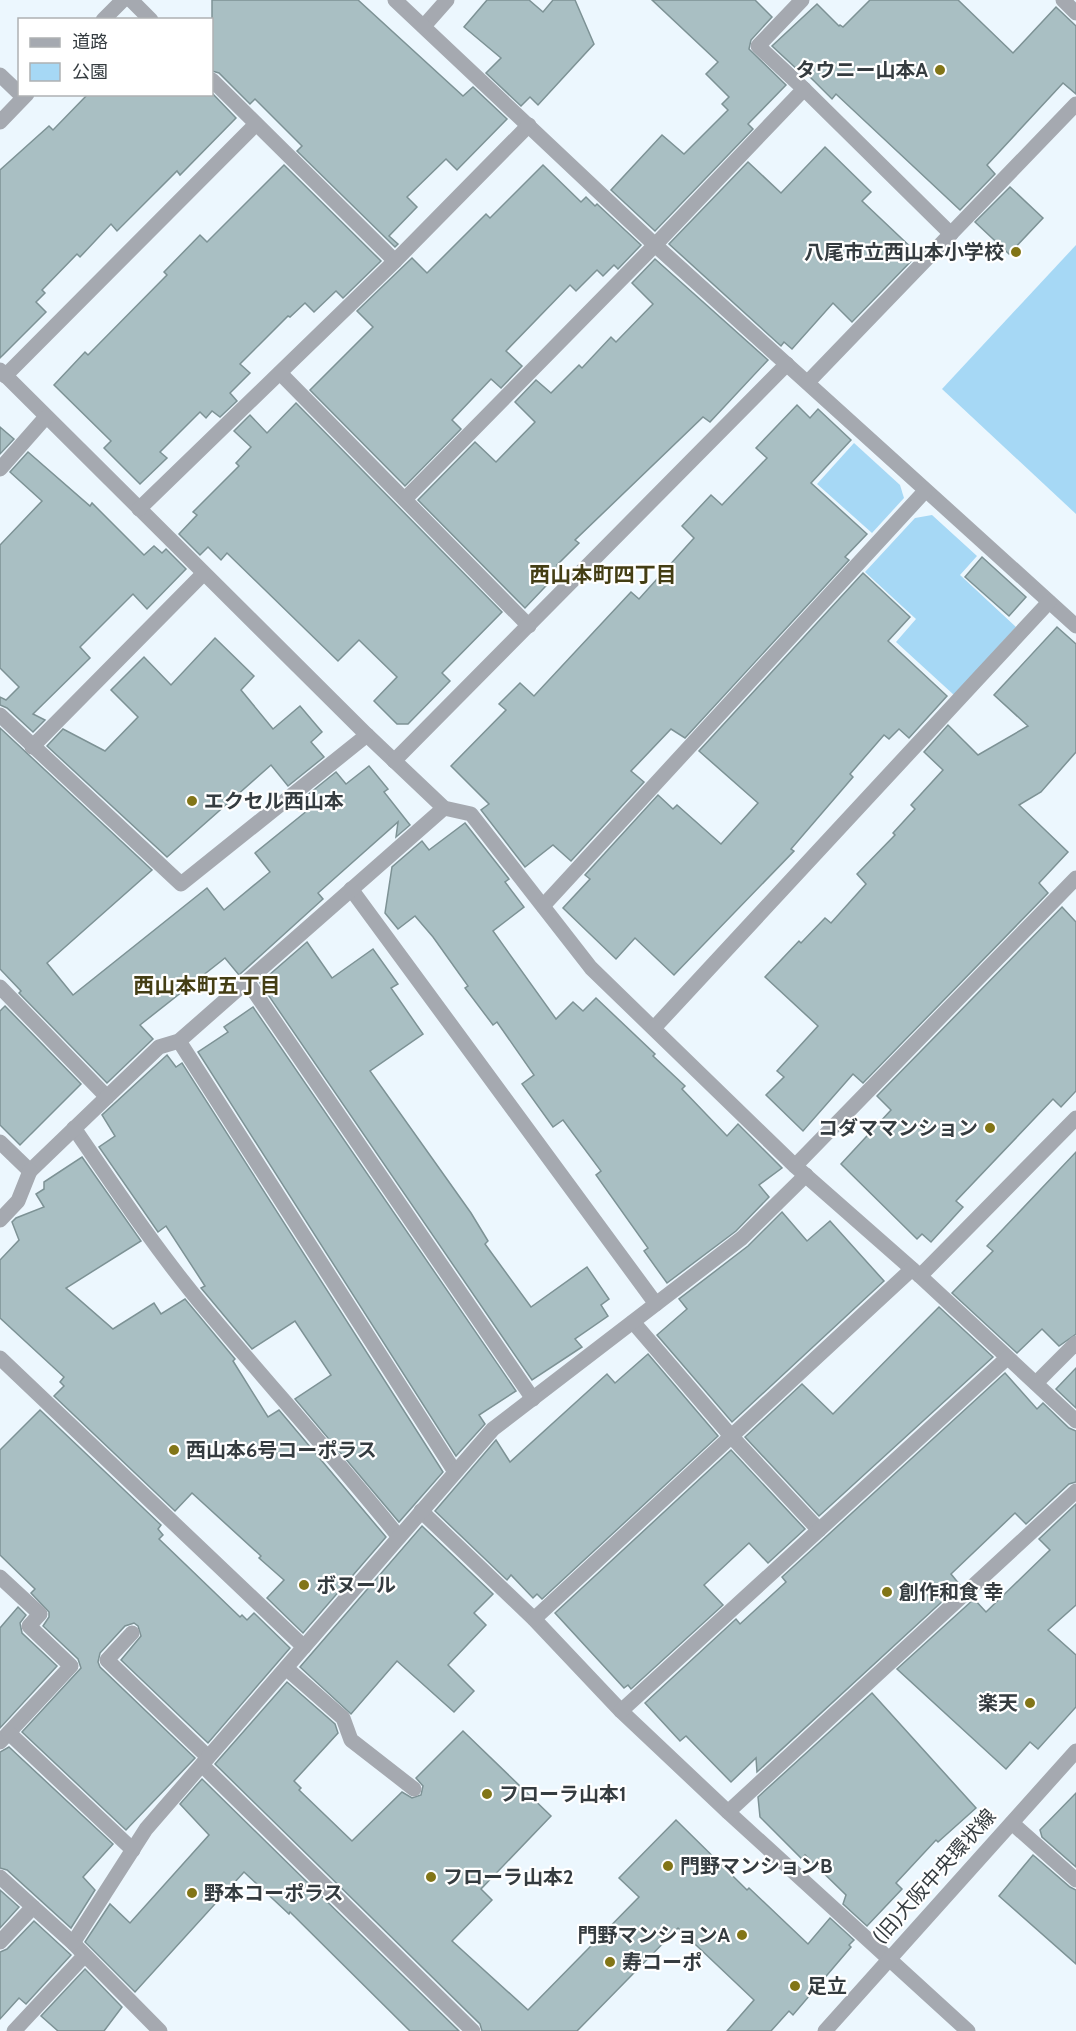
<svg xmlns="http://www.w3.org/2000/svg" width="1076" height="2031" font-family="Cabin,'Noto Sans JP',sans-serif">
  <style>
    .green { fill: #a6d8f5 }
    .building { fill: #a9bfc3; stroke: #7d9295; stroke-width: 1.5 }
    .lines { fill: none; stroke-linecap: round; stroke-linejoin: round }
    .service { stroke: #a5a9b0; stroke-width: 15 }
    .minor { stroke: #a5a9b0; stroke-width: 15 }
    .tertiary { stroke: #a5a9b0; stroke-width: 15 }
    .poi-dot { fill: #827517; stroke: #fff; stroke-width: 2 }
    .labels { text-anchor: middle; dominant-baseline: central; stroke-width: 4.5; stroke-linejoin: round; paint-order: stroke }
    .poi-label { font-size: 20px; font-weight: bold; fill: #353c40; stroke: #fff; text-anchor: start }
    .street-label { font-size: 20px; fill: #353c40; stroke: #fff }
    .neighbourhood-label { font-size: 21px; font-weight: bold; fill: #443e14; stroke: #fff }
  </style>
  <rect width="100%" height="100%" fill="#ecf7fe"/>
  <g class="green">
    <path d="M1076 245V514L942 389Z"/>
    <path d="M854 443 900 485 904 498 872 533 817 484Z"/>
    <path d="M932 515 977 556 960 575 1016 627 954 695 896 642 916 619 865 572 915 518Z"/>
  </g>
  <g class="building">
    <path d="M212 0H358L463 96 473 87 507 119 457 170 446 159 407 197 417 207 389 236 398 244 395 247 297 151 302 146 255 99 250 104 219 73 212 71Z"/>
    <path d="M487 0H529L543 12 553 0H575L594 44 538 105 530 97 521 106 486 73 501 58 464 27Z"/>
    <path d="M652 0H755L772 17 751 40 749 49 786 85 748 124 753 129 655 231 611 190 662 135 684 154 728 110 722 104 729 97 706 74 718 62Z"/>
    <path d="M870 0H958L1013 53 1056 7 1076 26V94L1063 83 987 165 995 174 960 210 836 94 832 99 802 69 799 71 772 46 817 4 839 26 840 25 843 27Z"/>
    <path d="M212 93 236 118 180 175 177 171 117 231 111 224 80 257 77 254 42 290 45 293 36 302 46 312 0 358V170L49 126 53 130 88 94Z"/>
    <path d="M825 147 871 192 862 201 918 254 852 322 833 303 792 349 784 342 781 346 669 244 748 162 781 193Z"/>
    <path d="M284 165 381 261 343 298 336 291 314 312 305 303 290 317 288 316 240 364 250 373 230 393 237 401 220 417 212 411 206 418 200 412 160 452 167 458 140 484 104 448 111 441 54 385 85 352 88 355 167 275 164 272 200 235 207 242Z"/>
    <path d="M543 165 581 202 586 197 595 206 597 204 641 245 618 269 614 265 603 276 597 270 576 291 570 285 506 351 522 366 501 388 491 379 452 420 461 429 405 486 310 390 373 327 357 311 412 258 427 273 486 214 490 218Z"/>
    <path d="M1010 187 1043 218 1009 254 975 222Z"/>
    <path d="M655 259 768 360 710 422 703 417 575 540 579 543 557 565 562 569 525 608 418 500 475 442 496 462 535 422 515 402 536 380 551 393 579 365 582 368 611 337 616 342 653 304 632 283Z"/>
    <path d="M296 403 502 612 442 673 450 681 408 724H397L374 701 397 677 359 640 338 661 227 553 221 560 208 547 200 555 179 534 197 515 193 512 239 466 236 463 251 447 234 431 250 415 267 433Z"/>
    <path d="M797 405 810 418 818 409 851 440 811 483 867 534 845 557 849 560 685 738 671 729 631 771 644 782 571 861 553 845 525 867 481 810 489 804 451 766 506 710 499 704 520 683 534 696 631 592 639 599 694 538 682 526 711 495 722 505 767 458 756 448Z"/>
    <path d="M0 427 14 439 0 454Z"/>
    <path d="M28 452 90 506 92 503 144 555 154 546 162 553 166 549 186 569 147 609 133 594 80 647 90 658 33 714 45 720 33 732 7 708 0 705V697L6 700 19 687 0 668V545L42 501 10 472Z"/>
    <path d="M982 557 1026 597 1009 616 965 577Z"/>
    <path d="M863 573 910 617 888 641 947 696 909 738 899 729 889 739 884 735 850 774 853 777 791 849 794 851 674 975 635 938 616 959 563 908 590 879 585 875 658 795 673 809 677 805 721 844 758 803 699 751Z"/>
    <path d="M1057 627 1076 644V752L1041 792 1019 805 1068 852 1039 883 1048 893 863 1083 853 1074 803 1131 766 1095 784 1077 777 1071 818 1026 765 977 799 941 801 943 825 918 831 923 866 884 857 874 895 835 893 833 915 809 911 805 943 770 924 752 948 725 978 755 1028 726 994 695Z"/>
    <path d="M215 638 254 676 241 690 273 729 300 706 322 732 311 742 324 757 288 786 271 765 167 857 47 746 63 729 105 751 138 717 111 690 144 657 171 685Z"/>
    <path d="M0 728 152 870 47 963 73 995 207 888 224 910 270 872 255 853 308 810 300 801 336 772 346 784 369 766 388 789 384 792 410 825 396 837 398 822 318 893 323 899 239 975 225 958 140 1025 153 1039 107 1083 19 993 21 991 0 969Z"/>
    <path d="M465 823 509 879 505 882 524 907 493 931 556 1019 573 1002 583 1011 596 998 655 1054 653 1056 685 1086 682 1089 727 1136 738 1124 782 1168 759 1185 769 1197 736 1231 667 1283 644 1251 648 1248 596 1175 601 1171 563 1120 553 1127 522 1084 534 1075 497 1022 493 1025 465 988 468 986 433 937 415 916 398 929 385 913 392 867 422 841 429 850Z"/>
    <path d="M1062 907 1076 922V1091L1061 1107 1053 1099 956 1201 963 1207 931 1242 922 1234 917 1239 841 1164 891 1110 877 1096Z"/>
    <path d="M307 942 332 978 373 949 398 984 391 988 423 1034 370 1071 471 1213 488 1241 485 1244 531 1307 587 1267 609 1299 601 1305 608 1316 575 1339 582 1347 532 1380 260 983Z"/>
    <path d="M5 1006 81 1084 20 1145 0 1125V1011Z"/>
    <path d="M253 1007 516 1391 479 1415 485 1424 456 1456 198 1052 228 1032 224 1027Z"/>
    <path d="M167 1055 176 1067 182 1063 443 1472 399 1522 295 1399 331 1375 295 1321 252 1349 201 1288 205 1286 166 1226 158 1232 99 1147 115 1136 102 1115Z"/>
    <path d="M1076 1152V1334L1059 1346 1042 1329 1017 1353 952 1293 993 1251 987 1246Z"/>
    <path d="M82 1157 141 1241 66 1288 113 1329 154 1303 161 1314 185 1299 235 1359 233 1361 268 1417 279 1410 386 1537 303 1633 267 1598 284 1580 259 1558 261 1556 192 1493 175 1511 54 1396 64 1386 60 1382 64 1377 0 1318V1260L19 1240 12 1222 16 1218 44 1207 36 1194 44 1189V1182Z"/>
    <path d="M782 1212 807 1241 830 1221 884 1281 732 1422 657 1335 687 1309 679 1299 748 1246Z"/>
    <path d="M939 1307 993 1357 819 1516 745 1437 802 1384 833 1414Z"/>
    <path d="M648 1354 718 1436 542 1599 537 1594 533 1598 511 1575 507 1580 435 1511 496 1440 510 1462 607 1374 615 1383Z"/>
    <path d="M1076 1368V1408L1056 1389Z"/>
    <path d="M1005 1373 1037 1409 1043 1403 1069 1428 1076 1431V1482L1069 1484 1026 1524 1015 1513 951 1574 960 1585 757 1772 756 1758 731 1782 686 1736 680 1741 645 1703 736 1619 740 1624 786 1582 782 1577Z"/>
    <path d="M40 1410 161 1525 158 1529 163 1535 159 1539 240 1617 242 1615 247 1620 254 1613 290 1648 208 1743 121 1660 141 1636 138 1626 134 1623 125 1626 100 1653 98 1662 100 1667 195 1758 126 1830 22 1732 81 1668 78 1659 43 1626 49 1617V1612L31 1593 35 1589 0 1555V1450Z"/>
    <path d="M731 1450 805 1529 768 1563 749 1543 704 1585 723 1605 631 1689 628 1685 624 1688 555 1613Z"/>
    <path d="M1076 1504V1605L1048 1630 1076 1655V1707L1038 1749 1030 1742 1006 1769 897 1669 974 1599 986 1612 1050 1550 1039 1539Z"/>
    <path d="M422 1526 493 1594 474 1613 486 1625 448 1665 474 1691 454 1712 397 1661 351 1714 300 1667Z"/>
    <path d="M18 1607 26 1615 20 1623 22 1633 57 1666 0 1728V1628Z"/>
    <path d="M287 1682 335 1724 338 1733 294 1781 301 1788 299 1790 352 1841 402 1792 412 1798 421 1795 423 1786 416 1778 463 1731 551 1816 481 1889 492 1900 452 1941 528 2010 639 1897 619 1878 676 1820 747 1890 749 1888 808 1944 830 1918 854 1940 849 1945 851 1947 793 2015 789 2011 771 2031H727L754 2000 678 1928 577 2031H482L480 2024 215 1764Z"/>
    <path d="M872 1693 976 1808 938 1842 936 1840 896 1883 902 1889 867 1926 843 1904 846 1895 805 1855 802 1859 760 1817 758 1797Z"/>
    <path d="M9 1747 113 1844 83 1877 95 1890 71 1928 7 1870 0 1868V1752Z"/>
    <path d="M202 1779 459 2031H410L290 1912 289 1914 244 1872 135 1992 85 1942 110 1904 130 1923 209 1835 180 1804Z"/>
    <path d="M1076 1793V1867L1042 1837 1040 1830Z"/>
    <path d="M1033 1855 1070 1887 1076 1890V1964L999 1896Z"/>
    <path d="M0 1890 19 1907 0 1928Z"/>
    <path d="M34 1921 71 1955 26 2004 19 1998 0 2019V1952L7 1949Z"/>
    <path d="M85 1969 122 2007 104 2031H58L41 2016Z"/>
  </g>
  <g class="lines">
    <g class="service">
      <path d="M1063 0 1076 13"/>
      <path d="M424 26 447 0"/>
      <path d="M286 1668 343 1718 351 1740 414 1789"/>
      <path d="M202 1765 473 2031"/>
    </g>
    <g class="minor">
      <path d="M131 0 151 20"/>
      <path d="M395 0 655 245 1076 626"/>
      <path d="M103 20 123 0"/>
      <path d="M0 75 20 94"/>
      <path d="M212 80 395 261"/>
      <path d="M804 89 951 234"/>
      <path d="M0 122 27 94"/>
      <path d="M0 370 367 735 444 808 471 814 591 968 795 1166 920 1276 1076 1421"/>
      <path d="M280 373 529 626"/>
      <path d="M5 376 256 124"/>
      <path d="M808 382 1076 104"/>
      <path d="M0 469 45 418"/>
      <path d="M405 499 655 245 804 89 758 46 802 0"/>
      <path d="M139 509 395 261 529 125"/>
      <path d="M0 715 181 884 367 735"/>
      <path d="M32 747 203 574"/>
      <path d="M394 761 787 364"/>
      <path d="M351 889 656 1304"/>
      <path d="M543 906 925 491"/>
      <path d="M247 981 533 1399"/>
      <path d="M0 987 107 1097"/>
      <path d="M654 1028 1049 602"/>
      <path d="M179 1041 455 1472"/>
      <path d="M74 1128C117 1191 159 1254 208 1312 271 1387 337 1460 399 1537"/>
      <path d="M0 1142 30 1171 159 1047 179 1041 444 808"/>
      <path d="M795 1166 1076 878"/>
      <path d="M0 1220 18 1201 30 1171"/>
      <path d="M920 1276 1076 1118"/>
      <path d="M633 1322 731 1436 819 1530"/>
      <path d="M0 1358 304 1647"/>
      <path d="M1036 1383 1076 1343"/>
      <path d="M421 1511 534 1619 621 1711 728 1812 968 2031"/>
      <path d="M0 1577 40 1614 29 1626 71 1666 0 1742"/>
      <path d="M534 1619 912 1269"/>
      <path d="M132 1633 107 1660 208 1757"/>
      <path d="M621 1711 1007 1358"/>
      <path d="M9 1733 133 1850"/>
      <path d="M728 1812 1076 1491"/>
      <path d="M1012 1823 1076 1880"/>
      <path d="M0 1877 73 1943 160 2031"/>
      <path d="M0 1942 33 1907"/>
      <path d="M73 1943 146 1829 493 1429 742 1238 806 1175"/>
      <path d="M14 2031 84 1956"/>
    </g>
    <path class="tertiary" d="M825 2031 1076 1751"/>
  </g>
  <g class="poi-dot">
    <circle cx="940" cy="70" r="6"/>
    <circle cx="1016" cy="252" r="6"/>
    <circle cx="192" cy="801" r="6"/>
    <circle cx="990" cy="1128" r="6"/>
    <circle cx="174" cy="1450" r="6"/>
    <circle cx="304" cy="1585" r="6"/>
    <circle cx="887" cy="1592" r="6"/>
    <circle cx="1030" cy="1703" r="6"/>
    <circle cx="487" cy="1794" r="6"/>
    <circle cx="668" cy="1866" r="6"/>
    <circle cx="431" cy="1877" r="6"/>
    <circle cx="192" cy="1893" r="6"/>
    <circle cx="742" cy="1935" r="6"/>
    <circle cx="610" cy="1962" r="6"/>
    <circle cx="795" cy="1986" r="6"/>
  </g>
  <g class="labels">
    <g class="poi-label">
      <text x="928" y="70" text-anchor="end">タウニー山本A</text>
      <text x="1004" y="252" text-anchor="end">八尾市立西山本小学校</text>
      <text x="204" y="801">エクセル西山本</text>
      <text x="978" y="1128" text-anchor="end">コダママンション</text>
      <text x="186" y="1450">西山本6号コーポラス</text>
      <text x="316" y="1585">ボヌール</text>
      <text x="899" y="1592">創作和食 幸</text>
      <text x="1018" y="1703" text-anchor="end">楽天</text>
      <text x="499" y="1794">フローラ山本1</text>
      <text x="680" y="1866">門野マンションB</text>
      <text x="443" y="1877">フローラ山本2</text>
      <text x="204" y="1893">野本コーポラス</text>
      <text x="730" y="1935" text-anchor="end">門野マンションA</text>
      <text x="622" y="1962">寿コーポ</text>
      <text x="807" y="1986">足立</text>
    </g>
    <g class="street-label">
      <text transform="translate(934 1876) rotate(-48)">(旧)大阪中央環状線</text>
    </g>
    <g class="neighbourhood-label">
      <text x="603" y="574">西山本町四丁目</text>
      <text x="207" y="985">西山本町五丁目</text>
    </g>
  </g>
  <rect x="18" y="18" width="195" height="78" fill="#ffffff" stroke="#aeb1b3" stroke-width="1.5"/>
  <rect x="30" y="38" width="30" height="9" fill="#a5a9b0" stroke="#aeb1b3" stroke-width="1.5"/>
  <text x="72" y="48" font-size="18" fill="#353c40">道路</text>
  <rect x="30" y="63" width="30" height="18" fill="#a6d8f5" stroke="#aeb1b3" stroke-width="1.5"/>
  <text x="72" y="78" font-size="18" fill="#353c40">公園</text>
</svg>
